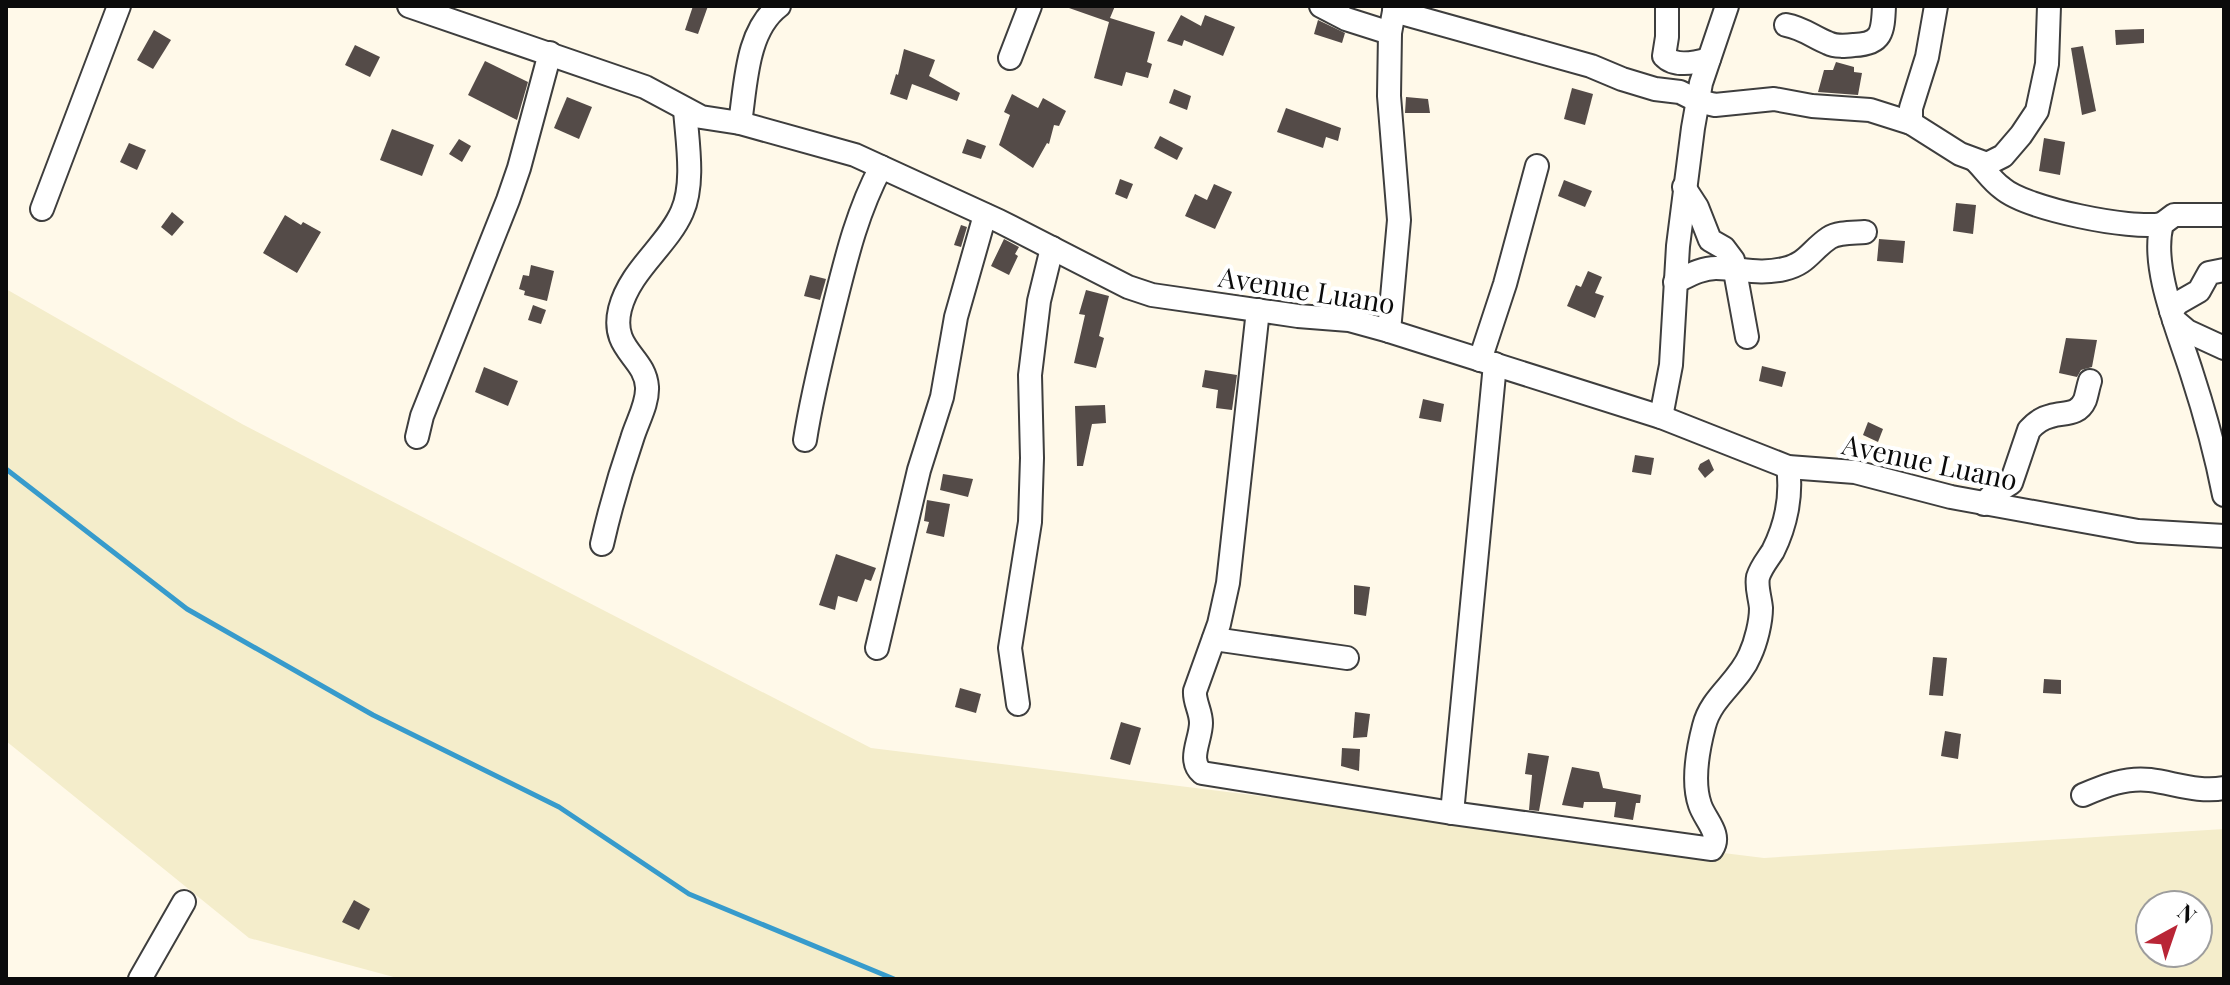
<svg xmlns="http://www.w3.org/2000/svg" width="2230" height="985" font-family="'Playfair Display',serif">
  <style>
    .farmland { fill: #f4edcb; fill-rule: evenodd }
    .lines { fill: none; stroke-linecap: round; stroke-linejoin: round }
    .stream { stroke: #379bcc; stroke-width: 5 }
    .building { fill: #544b48 }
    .minor-casing { stroke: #3e3e3e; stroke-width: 26 }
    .minor { stroke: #fff; stroke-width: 22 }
    .labels { text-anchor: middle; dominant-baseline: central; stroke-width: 8; stroke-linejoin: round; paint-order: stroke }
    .street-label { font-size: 28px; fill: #0b0b0b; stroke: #fff }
  </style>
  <rect width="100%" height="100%" fill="#fff9e9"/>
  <path class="farmland" d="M6 289 242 424 871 748 1764 858 2224 829V979H401L249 938 6 741ZM2150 905H2198V953H2150Z"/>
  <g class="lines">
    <path class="stream" d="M6 469 187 609 373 715 559 807 689 894 894 979"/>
  </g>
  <g class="building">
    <path d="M693 6H708L698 34 685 30Z"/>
    <path d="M1070 6H1115L1110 18 1155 32 1147 62 1152 64 1148 78 1126 72 1122 86 1094 78 1109 22 1069 8Z"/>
    <path d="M1181 15 1201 26 1205 15 1235 27 1223 56 1184 40 1182 46 1167 41Z"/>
    <path d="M1318 20 1345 33 1342 43 1314 34Z"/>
    <path d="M2144 29V43L2116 45 2115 30Z"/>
    <path d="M154 30 171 40 153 69 137 60Z"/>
    <path d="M355 45 380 57 370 77 345 65Z"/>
    <path d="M2083 46 2096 111 2082 115 2071 48Z"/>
    <path d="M904 49 935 60 929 76 960 93 957 101 912 84 907 100 890 94 896 74 898 75Z"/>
    <path d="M485 61 528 82 517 120 468 95Z"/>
    <path d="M1836 62 1854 67V72L1862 73 1858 95 1818 92 1824 70H1833Z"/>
    <path d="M1572 88 1593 94 1585 125 1564 119Z"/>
    <path d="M1174 89 1191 96 1187 110 1169 103Z"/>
    <path d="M1012 94 1038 108 1043 98 1066 111 1059 126 1054 125 1049 144 1047 143 1033 168 999 145 1010 115 1004 112Z"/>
    <path d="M567 97 592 107 579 139 554 128Z"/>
    <path d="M1406 97 1428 99 1430 113H1405Z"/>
    <path d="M1286 108 1341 128 1338 141 1326 137 1323 148 1277 132Z"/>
    <path d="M392 129 434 145 422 176 380 160Z"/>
    <path d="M1160 136 1183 148 1177 160 1154 148Z"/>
    <path d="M2044 138 2065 142 2060 175 2039 171Z"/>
    <path d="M459 139 471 146 462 162 449 154Z"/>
    <path d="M967 139 986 146 981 159 962 153Z"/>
    <path d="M129 143 146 150 137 170 120 162Z"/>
    <path d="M1120 179 1133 184 1127 199 1115 194Z"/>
    <path d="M1564 180 1592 191 1585 207 1558 196Z"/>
    <path d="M1214 184 1232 192 1215 229 1185 216 1195 194 1207 200Z"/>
    <path d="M1956 203 1976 205 1973 234 1953 231Z"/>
    <path d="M172 212 184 222 172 236 161 227Z"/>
    <path d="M285 215 301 225 303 222 321 232 297 273 263 253Z"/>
    <path d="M961 225 967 227 961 247 954 245Z"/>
    <path d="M1004 239 1019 247 1015 254 1018 256 1009 275 991 266Z"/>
    <path d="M1879 239 1905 241 1903 263 1877 261Z"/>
    <path d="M531 265 554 271 547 301 524 295 525 291 519 289 523 275 529 276Z"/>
    <path d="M1588 271 1602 277 1595 293 1604 296 1595 318 1567 306 1576 285 1581 287Z"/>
    <path d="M810 275 826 279 820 300 804 296Z"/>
    <path d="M1086 290 1109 296 1099 336 1104 338 1096 368 1074 363 1085 315 1079 314Z"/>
    <path d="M533 305 546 310 541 324 528 320Z"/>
    <path d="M2066 338 2097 340 2092 367 2081 370 2077 377 2059 373Z"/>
    <path d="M1762 366 1786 372 1782 387 1759 381Z"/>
    <path d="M484 367 518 381 508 406 475 392Z"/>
    <path d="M1205 370 1237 375 1232 410 1216 408 1218 390 1202 387Z"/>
    <path d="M1423 399 1444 404 1441 422 1419 418Z"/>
    <path d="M1105 405 1106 423 1092 424 1083 466H1077L1075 406Z"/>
    <path d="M1868 422 1883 429 1878 442 1863 435Z"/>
    <path d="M1635 455 1654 458 1651 475 1632 472Z"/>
    <path d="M1709 459 1714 470 1705 478 1698 469 1700 464Z"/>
    <path d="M943 474 973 479 968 497 940 490Z"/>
    <path d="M927 500 950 504 944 537 926 533 929 522 924 521Z"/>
    <path d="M836 554 876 568 871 581 865 579 857 602 838 596 835 610 819 605Z"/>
    <path d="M1354 585 1370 587 1366 616 1354 614Z"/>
    <path d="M1933 657 1947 658 1943 696 1929 695Z"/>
    <path d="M2044 679 2061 680V694L2043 693Z"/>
    <path d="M960 688 981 694 976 713 955 707Z"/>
    <path d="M1355 712 1370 714 1367 737 1353 738Z"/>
    <path d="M1121 722 1141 728 1130 765 1110 759Z"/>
    <path d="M1945 731 1961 734 1958 759 1941 756Z"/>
    <path d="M1342 748 1360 749 1359 771 1341 766Z"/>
    <path d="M1528 753 1549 756 1539 811 1529 810 1532 775 1525 774Z"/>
    <path d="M1572 767 1599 772 1603 788 1641 795 1640 803H1636L1633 820 1614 817 1616 802H1584L1583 808 1562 805Z"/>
    <path d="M354 900 370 909 359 930 342 922Z"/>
  </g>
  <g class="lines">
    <defs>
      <g id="minor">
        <path d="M409 6 645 87 701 117 740 123 855 155 999 221 1128 287 1152 295 1298 316 1349 320 1389 331 1661 417 1788 467 1855 472 1951 497 2138 531 2224 536"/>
        <path d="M1321 6 1346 19 1390 33"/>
        <path d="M1667 6V37L1664 56C1674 67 1695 63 1709 59"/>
        <path d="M1394 11 1591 66 1622 79 1655 89 1680 92 1698 101 1715 105 1774 99 1812 106 1870 110 1911 123 1960 154 1987 164 2003 156 2021 135 2037 111 2047 64 2049 6"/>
        <path d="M1786 25C1803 28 1813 37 1828 43 1836 47 1845 46 1854 45 1882 44 1883 32 1884 6"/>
        <path d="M1010 58 1030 6"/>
        <path d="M740 123C746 85 746 31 779 6"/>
        <path d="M1911 123V108L1927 57 1936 6"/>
        <path d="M1976 161C1985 170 1992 181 2002 188 2026 209 2131 230 2162 224"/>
        <path d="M1684 187 1697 207 1710 240 1724 248 1733 260 1747 337"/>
        <path d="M42 209 119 6"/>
        <path d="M2224 215H2174L2162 224C2150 267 2179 332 2192 374 2205 414 2216 454 2224 495"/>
        <path d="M1675 282C1688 276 1701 268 1716 268 1740 268 1758 275 1784 269 1807 264 1811 250 1829 238 1838 232 1854 233 1865 232"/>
        <path d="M1258 310 1228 583 1219 624 1195 691C1194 702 1201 711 1201 723 1201 740 1187 760 1202 773L1452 813 1712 849C1722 834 1705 820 1700 805 1692 782 1698 749 1704 726 1711 697 1739 682 1750 655 1756 642 1761 622 1761 608 1760 597 1756 587 1758 577 1761 567 1768 559 1773 551 1786 525 1792 495 1788 467"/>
        <path d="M2171 311 2178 303 2199 291 2209 273 2224 270"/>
        <path d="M2174 320 2187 331 2224 348"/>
        <path d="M1389 331 1399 220 1389 96 1390 33 1395 6"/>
        <path d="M1480 360 1505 284 1537 166"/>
        <path d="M1661 417 1671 365 1678 246 1693 128 1701 83 1727 6"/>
        <path d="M417 437 422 416 508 200 519 168 550 53"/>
        <path d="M805 440C812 395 823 352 834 307 846 259 857 212 881 167"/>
        <path d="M1984 504 1992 495 2011 483 2029 430C2035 423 2042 418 2051 416 2064 412 2078 416 2085 400 2087 394 2088 387 2090 381"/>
        <path d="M602 544C610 509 620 474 632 439 637 422 648 404 647 387 645 356 610 350 620 309 630 270 667 246 682 212 695 183 687 140 685 109"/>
        <path d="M1214 639 1347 658"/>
        <path d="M877 648 919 470 942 397 956 317 985 215"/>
        <path d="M1018 704 1010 648 1030 522 1032 458 1030 375 1039 301 1052 248"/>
        <path d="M2083 795C2104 786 2126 777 2150 780 2174 783 2199 793 2224 788"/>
        <path d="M1452 813 1495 364"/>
        <path d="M140 979 184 902"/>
      </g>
    </defs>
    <use href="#minor" class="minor-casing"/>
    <use href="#minor" class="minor"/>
  </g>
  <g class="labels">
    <g class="street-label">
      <text transform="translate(1307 289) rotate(9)">Avenue Luano</text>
      <text transform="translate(1930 461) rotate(12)">Avenue Luano</text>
    </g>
  </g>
  <rect width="2230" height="985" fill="none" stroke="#0b0b0b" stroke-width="16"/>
  <g transform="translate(2174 929) rotate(40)"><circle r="38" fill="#ffffff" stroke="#9d9d9d" stroke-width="2"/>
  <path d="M0-6L14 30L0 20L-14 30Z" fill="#b92536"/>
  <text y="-12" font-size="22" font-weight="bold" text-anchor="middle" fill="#0b0b0b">N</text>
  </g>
</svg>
